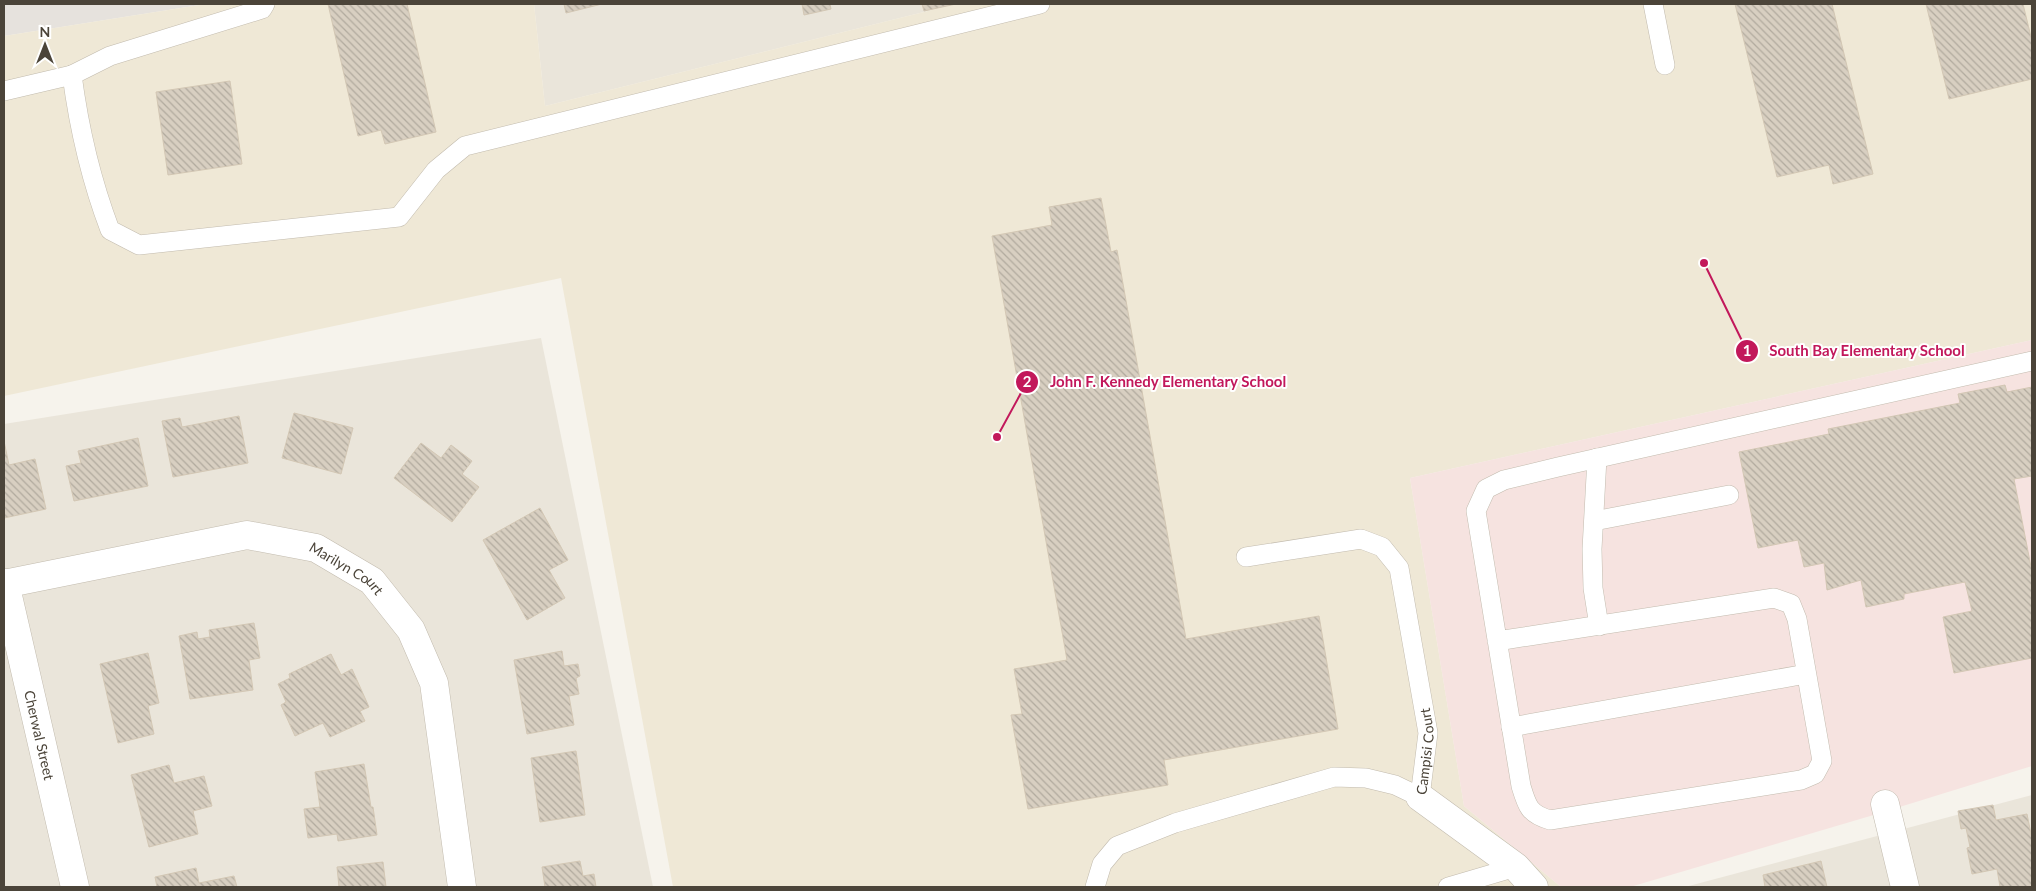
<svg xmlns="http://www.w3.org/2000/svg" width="2036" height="891" font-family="Lato,sans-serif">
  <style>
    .residential { fill: #eae5da }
    .industrial { fill: #e6e2dd }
    .education { fill: #efe8d6 }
    .medical { fill: #f6e3e0 }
    .building { fill: url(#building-back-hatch); stroke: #d3c7b4 }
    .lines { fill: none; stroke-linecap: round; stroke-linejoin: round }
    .lane-casing { stroke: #c2bbae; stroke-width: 20 }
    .street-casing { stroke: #c2bbae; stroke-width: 29 }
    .lane { stroke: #fff; stroke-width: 19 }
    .street { stroke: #fff; stroke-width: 28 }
    .labels { text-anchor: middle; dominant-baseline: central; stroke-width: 4; stroke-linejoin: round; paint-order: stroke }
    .street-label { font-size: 14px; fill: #4b4439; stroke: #fff }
    .leader { fill: none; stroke: #c2185b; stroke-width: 2 }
    .callout-dot { fill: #c2185b; stroke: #fff; stroke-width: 2 }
    .mark-label { font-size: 15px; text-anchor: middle; font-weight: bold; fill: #fff }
    .callout-label { font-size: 15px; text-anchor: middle; font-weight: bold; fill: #c2185b; stroke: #fff; stroke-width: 4; stroke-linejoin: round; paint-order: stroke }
  </style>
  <defs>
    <pattern id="building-back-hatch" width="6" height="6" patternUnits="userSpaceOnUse" patternTransform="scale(1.25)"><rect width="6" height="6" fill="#d8cfc1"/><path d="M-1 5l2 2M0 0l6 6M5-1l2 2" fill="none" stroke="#b1aa9e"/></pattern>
  </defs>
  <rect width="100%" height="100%" fill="#f6f3ec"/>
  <g class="residential">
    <path d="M534 4H956L545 106Z"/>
    <path d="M541 338 653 887H4V424Z"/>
    <path d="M2032 795V887H1685Z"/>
  </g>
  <path class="industrial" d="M4 4H206L4 36Z"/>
  <path class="education" d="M206 4H534L545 106 956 4H2032V340L1410 478 1464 806 1561 887H673L561 278 4 396V36Z"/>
  <path class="medical" d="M2032 340V766L1877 814 1630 887H1561L1464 806 1410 478Z"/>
  <g class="building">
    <path d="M328 4H407L436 132 385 144 381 130 358 136Z"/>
    <path d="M564 4H602L566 13Z"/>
    <path d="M802 4H830L831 9 804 15Z"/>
    <path d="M922 4H956L924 11Z"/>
    <path d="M1735 4H1832L1873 174 1833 184 1829 165 1777 177Z"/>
    <path d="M1926 4H2023L2032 41V79L1949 99Z"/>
    <path d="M230 81 242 164 168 175 156 92Z"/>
    <path d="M1101 198 1111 252 1117 250 1186 639 1319 616 1338 729 1164 760 1168 785 1028 809 1011 715 1022 714 1014 669 1067 660 992 236 1052 225 1049 207Z"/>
    <path d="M2005 385 2007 392 2032 387V476L2014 479 2032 572V658L1954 673 1943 617 1972 611 1965 582 1904 594V599L1866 607 1861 580 1827 590 1824 563 1804 567 1798 540 1758 548 1739 452 1829 434 1828 429 1960 403 1958 394Z"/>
    <path d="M294 413 353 428 341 474 282 458Z"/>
    <path d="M239 416 248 463 173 477 162 421 180 418 182 427Z"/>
    <path d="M138 438 148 486 74 501 66 466 81 463 78 451Z"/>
    <path d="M4 441 9 465 35 459 46 509 4 518Z"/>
    <path d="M421 443 441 458 451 445 472 461 462 474 479 487 452 522 394 478Z"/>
    <path d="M540 508 568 560 549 570 565 598 527 620 483 540Z"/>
    <path d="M254 623 260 658 249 660 253 690 190 699 179 636 197 632 198 639 210 637 209 630Z"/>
    <path d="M562 651 564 666 578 664 580 676 576 678 579 694 569 696 574 725 527 734 514 660Z"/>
    <path d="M148 653 159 703 148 706 154 734 118 743 100 664Z"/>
    <path d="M331 654 341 675 352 669 369 707 360 711 365 721 330 737 323 723 295 736 281 705 286 702 278 684 290 678 289 674Z"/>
    <path d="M576 751 585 815 540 822 531 758Z"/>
    <path d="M364 764 371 807H373L377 835 338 841 337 834 308 838 304 809 320 807 315 772Z"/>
    <path d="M169 765 174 783 204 776 212 806 193 811 198 834 149 847 131 775Z"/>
    <path d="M1993 805 1996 820 2027 814 2032 839V887H2000L1997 869 1972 874 1967 848 1970 847 1966 828 1961 829 1958 811Z"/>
    <path d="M580 861 583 876 594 874 596 887H545L542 867Z"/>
    <path d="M1821 861 1827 887H1765L1763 875Z"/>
    <path d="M383 862 386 887H339L337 867Z"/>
    <path d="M196 868 199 883 234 876 237 887H157L155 877Z"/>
  </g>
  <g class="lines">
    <defs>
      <g id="lane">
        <path d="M265 4 262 9 110 56 72 75C79 128 91 180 110 230L139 245 399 217 436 170 465 146 1040 4"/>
        <path d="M1653 4 1665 65"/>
        <path d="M4 91 72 75"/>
        <path d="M1597 458 1592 549 1593 588 1599 626"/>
        <path d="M1594 521 1729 495"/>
        <path d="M1497 641 1774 598 1791 604 1797 619 1822 761 1815 774 1801 780 1550 820C1529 814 1527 806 1521 786L1476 511 1486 489 1504 480 1558 467 2032 361"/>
        <path d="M1511 727 1806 674"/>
        <path id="s1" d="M1095 887 1102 864 1117 846 1175 823 1334 777 1366 778 1395 785 1420 797 1428 733 1399 568 1382 547 1361 539 1246 557"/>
        <path d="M1448 887 1516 867"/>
      </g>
      <g id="street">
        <path id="s2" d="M5 583 75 887"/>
        <path id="s3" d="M4 584 247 535 316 548 372 581 411 630 434 683 462 887"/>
        <path d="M1420 797 1516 867 1534 887"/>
        <path d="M1885 804 1905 887"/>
      </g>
    </defs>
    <use href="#lane" class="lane-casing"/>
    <use href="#street" class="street-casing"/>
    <use href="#lane" class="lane"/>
    <use href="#street" class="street"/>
  </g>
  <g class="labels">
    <g class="street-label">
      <text stroke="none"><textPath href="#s3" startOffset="355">Marilyn Court</textPath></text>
      <text stroke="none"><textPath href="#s2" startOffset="156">Cherwal Street</textPath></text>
      <text stroke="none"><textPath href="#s1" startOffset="411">Campisi Court</textPath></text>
    </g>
  </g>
  <path class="leader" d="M1704 263L1747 351M997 437L1027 382"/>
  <g class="callout-dot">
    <circle cx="1704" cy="263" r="5"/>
    <circle cx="997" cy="437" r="5"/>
    <circle cx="1747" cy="351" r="12"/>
    <circle cx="1027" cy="382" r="12"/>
  </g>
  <g class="mark-label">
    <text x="1747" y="356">1</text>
    <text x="1027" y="387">2</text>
  </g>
  <g class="callout-label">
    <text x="1867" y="356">South Bay Elementary School</text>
    <text x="1168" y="387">John F. Kennedy Elementary School</text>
  </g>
  <rect width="2036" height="891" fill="none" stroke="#4b4439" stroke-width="10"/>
  <g transform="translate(45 45)" stroke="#ffffff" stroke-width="4" paint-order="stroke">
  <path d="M0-4L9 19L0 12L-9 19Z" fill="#4b4439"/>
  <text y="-8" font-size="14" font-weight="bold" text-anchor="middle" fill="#4b4439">N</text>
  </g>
</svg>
